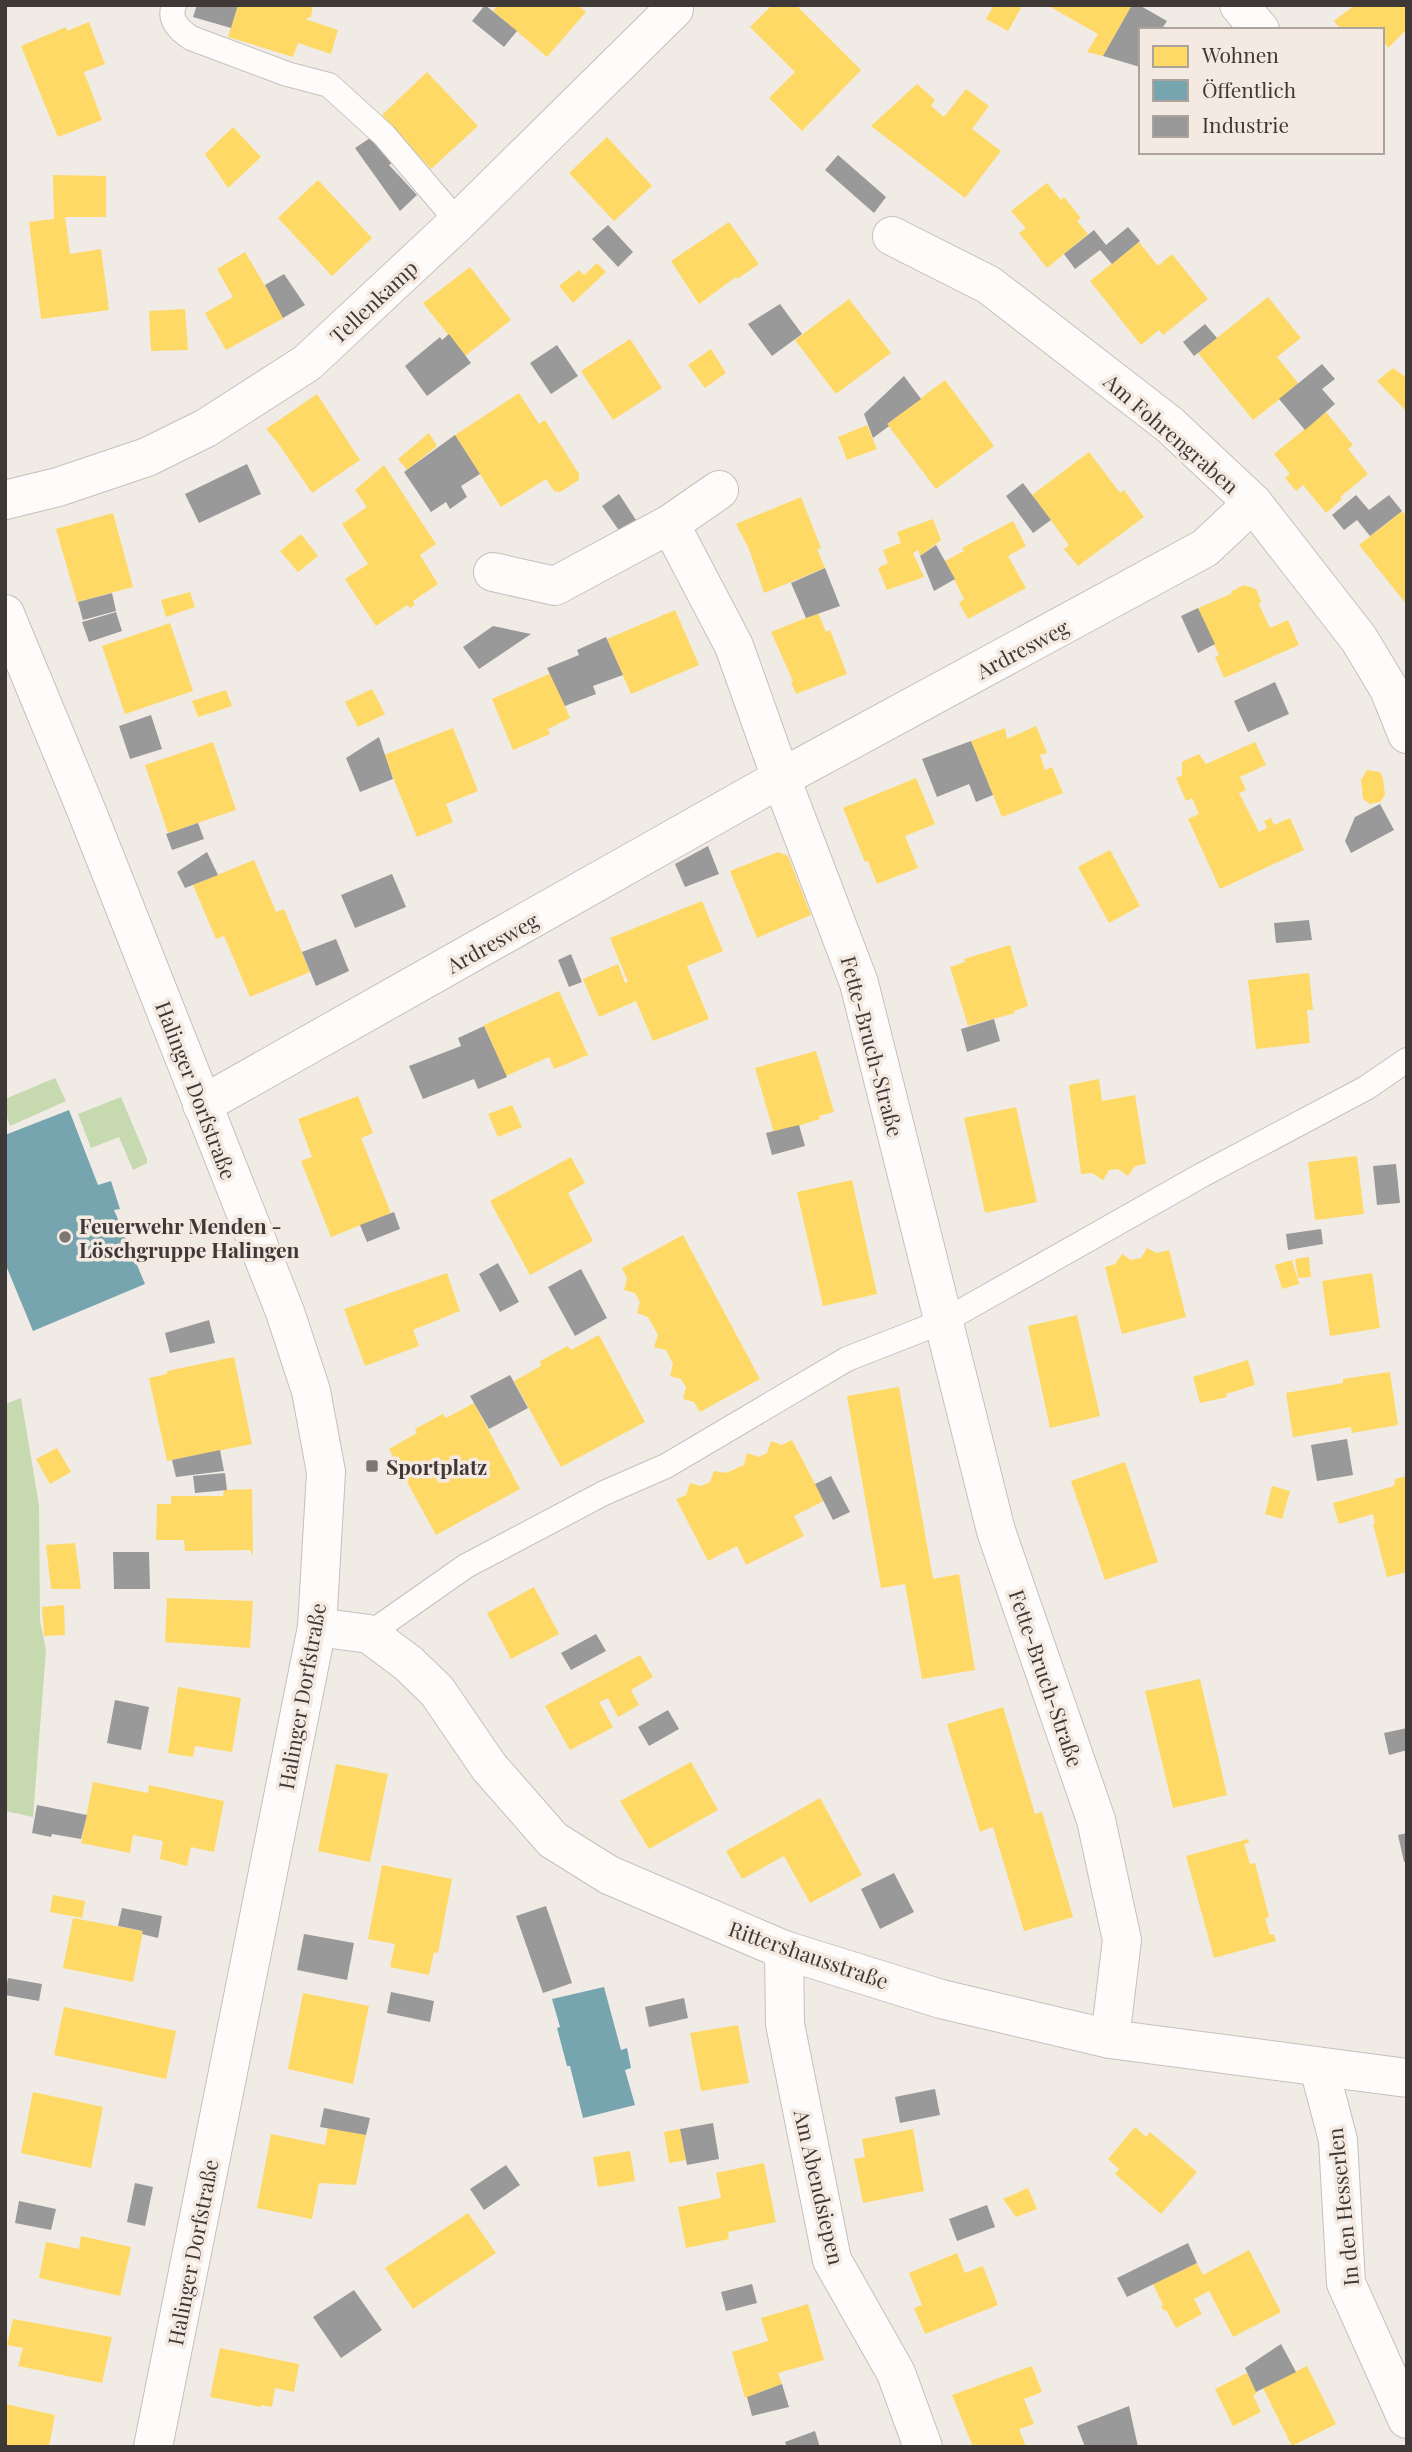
<svg xmlns="http://www.w3.org/2000/svg" width="1412" height="2452" font-family="'Playfair Display',serif">
  <style>
    .green { fill: #c6d9af }
    .homes { fill: #ffd966 }
    .public { fill: #76a5af }
    .industry { fill: #999 }
    .lines { fill: none; stroke-linecap: round; stroke-linejoin: round }
    .service-casing { stroke: #c5c0bc; stroke-width: 26 }
    .minor-casing { stroke: #c5c0bc; stroke-width: 40 }
    .service { stroke: #fdfcfb; stroke-width: 24 }
    .minor { stroke: #fdfcfb; stroke-width: 38 }
    .poi-dot { fill: #7d7774; stroke: #f5eae2; stroke-width: 2.5 }
    .labels { text-anchor: middle; dominant-baseline: central; stroke-width: 7; stroke-linejoin: round; paint-order: stroke }
    .street-label { font-size: 21px; fill: #3e3936; stroke: #f5eae2 }
    .poi-label { font-size: 21px; font-weight: bold; fill: #3e3936; stroke: #f5eae2; text-anchor: start }
  </style>
  <rect width="100%" height="100%" fill="#f1ebe6"/>
  <g class="green">
    <path d="M55 1078 66 1101 10 1126 5 1112V1099Z"/>
    <path d="M121 1097 147 1159V1163L133 1170 119 1137 91 1148 78 1114Z"/>
    <path d="M21 1398 39 1505 40 1621 46 1650 33 1817 5 1811V1404Z"/>
  </g>
  <g class="homes">
    <path d="M238 5H313L311 17 305 19 338 30 331 54 298 43 293 57 228 37Z"/>
    <path d="M498 5H578L586 12 547 57 493 11Z"/>
    <path d="M772 5H796L861 70 802 131 769 98 795 72 750 27Z"/>
    <path d="M994 5H1016L1021 8 1008 31 986 19Z"/>
    <path d="M1047 5H1132L1103 56 1087 52 1098 34Z"/>
    <path d="M1355 5H1407V29L1388 48 1386 44 1382 47V30H1341L1334 21Z"/>
    <path d="M89 22 105 64 84 72 102 120 58 137 21 46 66 27 67 31Z"/>
    <path d="M427 72 478 126 431 169 382 115Z"/>
    <path d="M917 84 935 100 931 106 944 117 966 89 989 106 972 129 1001 151 965 198 871 126Z"/>
    <path d="M233 127 261 157 228 188 205 154Z"/>
    <path d="M607 137 652 186 614 221 569 173Z"/>
    <path d="M53 175 106 176V217H65L70 254 101 249 109 310 41 319 29 222 54 219Z"/>
    <path d="M318 180 372 238 332 276 278 218Z"/>
    <path d="M1047 183 1061 200 1064 197 1081 218 1077 221 1088 234 1047 268 1019 233 1026 228 1011 211Z"/>
    <path d="M729 222 759 264 737 279 736 277 699 304 671 261Z"/>
    <path d="M1139 242 1158 266 1172 254 1208 299 1163 335 1159 330 1141 345 1090 281Z"/>
    <path d="M245 252 284 318 226 350 205 313 233 297 217 269Z"/>
    <path d="M597 263 606 272 573 303 559 286 579 270 584 275Z"/>
    <path d="M470 267 511 320 465 356 423 303Z"/>
    <path d="M1268 297 1301 338 1277 357 1299 384 1253 420 1198 353Z"/>
    <path d="M849 299 891 353 836 394 795 340Z"/>
    <path d="M185 309 188 350 151 351 149 311Z"/>
    <path d="M630 339 662 388 613 420 581 371Z"/>
    <path d="M711 349 726 373 705 388 688 365Z"/>
    <path d="M1393 368 1407 378V412L1377 381Z"/>
    <path d="M945 380 994 446 936 489 887 424Z"/>
    <path d="M519 393 539 424 545 420 579 474V480L560 492 554 491 546 479 501 507 455 435Z"/>
    <path d="M317 394 360 460 312 493 278 443 266 429Z"/>
    <path d="M1326 412 1353 445 1348 449 1368 474 1340 497 1342 499 1326 513 1303 485 1296 491 1285 478 1290 474 1274 454Z"/>
    <path d="M867 425 877 449 847 460 838 437Z"/>
    <path d="M429 433 437 446 407 470 398 459Z"/>
    <path d="M1089 452 1120 493 1124 490 1144 517 1078 566 1064 549 1069 545 1032 495Z"/>
    <path d="M384 465 436 544 420 555 438 584 413 601 415 605 410 608 407 605 376 626 345 579 368 564 342 524 367 507 355 490Z"/>
    <path d="M801 497 821 548 817 549 825 568 764 593 749 549 736 524Z"/>
    <path d="M1402 511 1407 517V605L1359 545Z"/>
    <path d="M113 513 133 587 77 602 56 529Z"/>
    <path d="M933 519 941 540 920 556 918 550 913 553 924 577 887 590 878 568 888 563 883 550 901 543 897 532Z"/>
    <path d="M1013 521 1026 546 1008 556 1026 588 968 619 959 603 964 599 945 561 964 551 962 548Z"/>
    <path d="M301 534 318 556 298 572 280 551Z"/>
    <path d="M1244 585 1256 589 1261 601 1259 605 1270 628 1288 620 1299 645 1224 678 1215 657 1219 655 1198 608 1231 594 1232 591Z"/>
    <path d="M190 592 195 607 166 617 161 600Z"/>
    <path d="M675 610 699 665 631 694 607 639Z"/>
    <path d="M818 613 826 632 830 630 847 674 796 694 791 682 793 681 771 632Z"/>
    <path d="M170 623 193 691 125 714 102 646Z"/>
    <path d="M551 673 570 718 548 729 550 734 513 750 492 699Z"/>
    <path d="M372 689 385 714 358 727 345 702Z"/>
    <path d="M226 690 232 706 198 717 192 701Z"/>
    <path d="M1036 726 1047 753 1040 755 1045 770 1052 767 1063 793 1002 817 971 741 1005 728 1007 739Z"/>
    <path d="M453 728 478 791 446 804 453 822 417 837 384 755Z"/>
    <path d="M213 742 236 810 168 833 145 765Z"/>
    <path d="M1255 742 1266 765 1240 777 1246 790 1239 793 1259 832 1267 828 1264 821 1271 818 1274 825 1290 818 1304 850 1220 889 1188 819 1199 814 1192 798 1186 801 1176 778 1182 775V762L1199 754 1206 764Z"/>
    <path d="M1367 770 1380 772 1383 778 1385 795 1380 802 1370 804 1363 799 1361 780Z"/>
    <path d="M916 778 935 824 905 836 918 868 877 884 868 861 865 862 843 808Z"/>
    <path d="M1110 850 1140 906 1109 923 1078 867Z"/>
    <path d="M778 852 788 856 811 915 757 938 730 871Z"/>
    <path d="M254 860 276 912 284 909 310 972 250 997 224 936 216 939 193 885Z"/>
    <path d="M702 901 723 951 687 966 709 1019 653 1041 636 1001 599 1017 583 979 618 964 625 983 628 982 610 938Z"/>
    <path d="M1010 945 1028 1006 1014 1011 1015 1013 968 1026 950 967 965 962 964 959Z"/>
    <path d="M1309 973 1313 1010H1307L1310 1043 1256 1049 1248 980Z"/>
    <path d="M559 991 588 1055 554 1069 549 1057 506 1076 484 1025Z"/>
    <path d="M816 1051 834 1112 819 1116 820 1119 774 1133 755 1068Z"/>
    <path d="M1099 1079 1102 1101 1135 1095 1146 1164 1135 1166 1128 1176 1118 1169 1109 1170 1103 1180 1092 1173 1081 1174 1069 1085Z"/>
    <path d="M358 1096 373 1133 361 1138 391 1213 331 1237 301 1161 312 1157 298 1119Z"/>
    <path d="M512 1105 522 1127 498 1137 488 1114Z"/>
    <path d="M1016 1107 1037 1202 985 1213 964 1118Z"/>
    <path d="M1357 1156 1364 1214 1315 1220 1308 1162Z"/>
    <path d="M571 1157 585 1183 568 1193 593 1241 530 1275 490 1201Z"/>
    <path d="M852 1180 877 1294 823 1306 797 1192Z"/>
    <path d="M683 1235 760 1379 700 1412 694 1402 683 1399 686 1387 681 1379 670 1376 673 1364 666 1350 654 1347 658 1335 648 1317 637 1313 640 1302 635 1293 624 1290 627 1278 622 1268Z"/>
    <path d="M1147 1248 1157 1253 1169 1250 1186 1317 1122 1334 1105 1267 1115 1264 1122 1254 1131 1260 1141 1258Z"/>
    <path d="M1309 1257 1311 1277 1298 1278 1295 1259Z"/>
    <path d="M1292 1260 1299 1284 1282 1289 1275 1265Z"/>
    <path d="M447 1273 460 1311 413 1330 419 1346 365 1366 344 1309Z"/>
    <path d="M1372 1273 1380 1328 1330 1336 1322 1281Z"/>
    <path d="M1077 1315 1100 1416 1050 1428 1028 1326Z"/>
    <path d="M599 1335 645 1422 561 1467 514 1381 541 1366 540 1361 568 1346 571 1350Z"/>
    <path d="M234 1357 252 1444 167 1461 149 1378 167 1374V1371Z"/>
    <path d="M1248 1360 1255 1385 1226 1394 1227 1397 1200 1403 1193 1377Z"/>
    <path d="M1390 1372 1398 1425 1352 1433 1351 1427 1293 1437 1286 1393 1343 1383V1379Z"/>
    <path d="M899 1387 933 1579 959 1574 975 1670 922 1679 905 1584 881 1588 847 1396Z"/>
    <path d="M474 1403 520 1489 436 1535 389 1449 417 1433 415 1429 443 1414 446 1418Z"/>
    <path d="M792 1440 824 1501 794 1516 804 1536 746 1565 737 1546 708 1561 676 1499 686 1495 690 1483 701 1486 710 1482 714 1471 726 1473 744 1465 747 1453 759 1457 767 1453 771 1441 782 1445Z"/>
    <path d="M57 1448 71 1472 50 1484 36 1459Z"/>
    <path d="M1125 1462 1158 1562 1105 1580 1071 1481Z"/>
    <path d="M1407 1476V1572L1387 1577 1373 1524 1375 1523 1373 1514 1339 1524 1333 1503 1394 1486 1395 1479Z"/>
    <path d="M1272 1486 1290 1491 1282 1519 1265 1514Z"/>
    <path d="M252 1489 253 1556 250 1550 185 1551 184 1540H156L157 1504H171V1496H223L224 1490Z"/>
    <path d="M75 1543 81 1589H51L46 1545Z"/>
    <path d="M534 1587 559 1634 511 1659 487 1613Z"/>
    <path d="M167 1598 253 1601 250 1648 165 1642Z"/>
    <path d="M64 1605 65 1635 44 1636 42 1607Z"/>
    <path d="M640 1655 653 1677 631 1690 639 1705 618 1717 608 1698 599 1702 613 1727 570 1750 545 1706Z"/>
    <path d="M1200 1679 1227 1795 1173 1808 1145 1691Z"/>
    <path d="M178 1687 241 1698 232 1752 195 1746 193 1757 168 1753Z"/>
    <path d="M1003 1707 1035 1814 1042 1812 1073 1917 1024 1931 993 1827 980 1832 947 1724Z"/>
    <path d="M691 1762 718 1810 649 1849 620 1801Z"/>
    <path d="M336 1764 388 1774 370 1862 318 1851Z"/>
    <path d="M93 1782 148 1793 149 1785 224 1801 214 1852 191 1847 187 1866 160 1859 163 1841 133 1835 130 1853 81 1843Z"/>
    <path d="M820 1798 862 1875 810 1903 784 1856 742 1879 726 1851Z"/>
    <path d="M1248 1839 1249 1843 1244 1844 1250 1864 1255 1863 1269 1917 1265 1918 1270 1935 1274 1934 1276 1941 1214 1958 1186 1856Z"/>
    <path d="M382 1865 452 1879 438 1953 434 1952 429 1975 390 1967 395 1944 368 1939Z"/>
    <path d="M53 1895 85 1901 82 1918 50 1912Z"/>
    <path d="M73 1918 143 1931 133 1982 63 1968Z"/>
    <path d="M303 1993 369 2006 353 2084 288 2069Z"/>
    <path d="M64 2007 176 2031 166 2079 54 2055Z"/>
    <path d="M738 2025 749 2083 701 2091 690 2033Z"/>
    <path d="M33 2092 103 2107 91 2168 21 2153Z"/>
    <path d="M328 2127 366 2135 356 2185 319 2183 312 2219 257 2208 271 2134 325 2145Z"/>
    <path d="M1135 2127 1146 2137 1150 2132 1197 2172 1161 2214 1115 2174 1119 2169 1108 2159Z"/>
    <path d="M680 2129 686 2160 669 2163 664 2132Z"/>
    <path d="M913 2129 924 2191 863 2203 854 2159 865 2157 862 2139Z"/>
    <path d="M630 2151 635 2181 598 2187 593 2157Z"/>
    <path d="M764 2163 776 2222 728 2232 729 2239 686 2248 678 2207 721 2198 716 2173Z"/>
    <path d="M1028 2188 1037 2209 1016 2217 1003 2199Z"/>
    <path d="M468 2213 496 2253 413 2309 385 2268Z"/>
    <path d="M81 2236 131 2247 120 2296 39 2278 46 2242 79 2249Z"/>
    <path d="M1249 2250 1281 2312 1233 2337 1209 2291 1194 2299 1202 2314 1176 2328 1166 2310 1164 2311 1161 2306 1163 2305 1153 2284 1197 2263 1203 2275Z"/>
    <path d="M957 2253 965 2273 983 2266 998 2305 925 2334 914 2308 922 2305 909 2273Z"/>
    <path d="M808 2304 824 2360 778 2373 782 2384 745 2398 732 2352 768 2341 761 2318Z"/>
    <path d="M13 2319 112 2337 102 2383 18 2366 23 2348 7 2345Z"/>
    <path d="M220 2348 299 2364 294 2392 275 2388 272 2407 261 2405V2407L210 2397Z"/>
    <path d="M1032 2366 1042 2392 1024 2399 1034 2424 1019 2429 1026 2447H973L952 2395Z"/>
    <path d="M1307 2366 1336 2424 1292 2446 1263 2388Z"/>
    <path d="M1247 2373 1257 2393 1253 2395 1261 2412 1233 2426 1215 2389Z"/>
    <path d="M5 2404 55 2415 49 2447H5Z"/>
  </g>
  <g class="public">
    <path d="M69 1110 98 1185 111 1181 120 1209 114 1210 145 1284 33 1331 5 1263V1135Z"/>
    <path d="M604 1987 621 2050 627 2048 631 2068 625 2070 635 2105 583 2118 570 2066H567L557 2028 560 2027 552 1999Z"/>
  </g>
  <g class="industry">
    <path d="M197 5H238L231 28 193 17Z"/>
    <path d="M485 5 517 31 504 47 472 21Z"/>
    <path d="M1132 5H1139L1167 21 1161 30H1141L1140 67 1103 56Z"/>
    <path d="M373 136 392 163 389 165 417 195 400 211 355 148Z"/>
    <path d="M838 155 886 197 874 213 825 170Z"/>
    <path d="M608 225 633 252 618 267 592 239Z"/>
    <path d="M1128 227 1140 241 1112 264 1100 250 1075 269 1064 254 1094 230 1106 245Z"/>
    <path d="M284 274 305 305 283 318 265 285Z"/>
    <path d="M780 304 802 334 772 356 748 324Z"/>
    <path d="M1205 324 1217 338 1194 356 1183 342Z"/>
    <path d="M449 334 471 363 427 396 405 366 440 337 442 340Z"/>
    <path d="M557 345 578 376 551 394 530 363Z"/>
    <path d="M1322 364 1335 379 1322 389 1335 404 1305 430 1279 399Z"/>
    <path d="M904 376 921 399 887 424 889 426 873 438 864 414Z"/>
    <path d="M455 435 480 474 461 486 467 497 450 509 446 502 431 512 404 472Z"/>
    <path d="M247 464 261 494 199 523 185 494Z"/>
    <path d="M1023 483 1051 520 1033 533 1006 496Z"/>
    <path d="M619 494 636 520 620 532 602 506Z"/>
    <path d="M1356 495 1369 510 1389 495 1402 511 1370 536 1357 520 1344 530 1332 515Z"/>
    <path d="M936 545 955 579 934 591 920 556Z"/>
    <path d="M825 568 840 606 806 618 791 583Z"/>
    <path d="M112 593 116 611 83 620 78 602Z"/>
    <path d="M1198 608 1215 644 1198 653 1181 616Z"/>
    <path d="M116 612 122 631 89 642 82 622Z"/>
    <path d="M493 626 531 634 479 669 463 647Z"/>
    <path d="M606 637 623 675 593 686 596 694 565 706 547 668 579 655 577 650Z"/>
    <path d="M1275 682 1289 714 1248 732 1234 701Z"/>
    <path d="M151 715 162 749 130 759 119 726Z"/>
    <path d="M379 737 393 779 360 792 346 758Z"/>
    <path d="M971 741 993 795 976 802 969 784 937 797 922 759Z"/>
    <path d="M1380 804 1394 830 1351 853 1345 841 1355 817Z"/>
    <path d="M198 823 204 839 172 850 166 834Z"/>
    <path d="M708 846 719 874 685 887 675 864Z"/>
    <path d="M207 852 218 875 185 888 177 872Z"/>
    <path d="M392 874 406 907 355 928 341 895Z"/>
    <path d="M1309 920 1312 940 1276 943 1274 923Z"/>
    <path d="M336 939 349 971 316 986 302 952Z"/>
    <path d="M571 954 582 982 569 987 558 960Z"/>
    <path d="M994 1019 1000 1041 967 1052 961 1029Z"/>
    <path d="M484 1026 507 1077 478 1089 474 1079 423 1099 409 1066 461 1046 458 1038Z"/>
    <path d="M799 1125 805 1146 772 1155 766 1133Z"/>
    <path d="M1396 1164 1400 1203 1377 1205 1373 1166Z"/>
    <path d="M394 1212 400 1229 367 1242 360 1225Z"/>
    <path d="M1321 1229 1323 1244 1288 1250 1286 1234Z"/>
    <path d="M498 1263 519 1302 500 1312 479 1274Z"/>
    <path d="M581 1269 607 1318 575 1336 548 1287Z"/>
    <path d="M209 1320 215 1343 170 1353 165 1333Z"/>
    <path d="M510 1375 528 1408 489 1429 470 1396Z"/>
    <path d="M1347 1439 1353 1475 1317 1481 1311 1445Z"/>
    <path d="M220 1450 224 1471 176 1477 172 1460Z"/>
    <path d="M225 1473 227 1490 195 1493 193 1476Z"/>
    <path d="M831 1476 850 1512 833 1520 815 1484Z"/>
    <path d="M113 1552H149L150 1589H114Z"/>
    <path d="M596 1634 606 1651 571 1670 561 1653Z"/>
    <path d="M115 1700 149 1707 141 1750 107 1743Z"/>
    <path d="M668 1710 679 1729 649 1746 638 1727Z"/>
    <path d="M1407 1728V1750L1389 1755 1384 1733Z"/>
    <path d="M37 1805 87 1815 81 1839 52 1834 51 1837 32 1833Z"/>
    <path d="M1407 1833V1861L1404 1862 1398 1835Z"/>
    <path d="M894 1873 914 1912 880 1929 861 1889Z"/>
    <path d="M546 1906 572 1983 543 1993 516 1916Z"/>
    <path d="M122 1908 162 1916 158 1938 142 1934 143 1931 118 1926Z"/>
    <path d="M304 1934 354 1943 347 1980 297 1970Z"/>
    <path d="M8 1978 42 1984 39 2001 5 1995Z"/>
    <path d="M391 1992 434 2001 430 2022 387 2013Z"/>
    <path d="M684 1998 688 2018 649 2027 645 2007Z"/>
    <path d="M935 2089 940 2115 900 2123 895 2097Z"/>
    <path d="M324 2108 370 2118 366 2135 320 2127Z"/>
    <path d="M713 2123 719 2159 687 2165 680 2129Z"/>
    <path d="M506 2165 520 2185 484 2210 470 2189Z"/>
    <path d="M135 2183 153 2187 145 2226 127 2222Z"/>
    <path d="M19 2201 56 2209 51 2230 15 2223Z"/>
    <path d="M987 2205 995 2227 957 2241 949 2219Z"/>
    <path d="M1188 2243 1197 2263 1127 2297 1117 2278Z"/>
    <path d="M752 2284 757 2303 726 2311 721 2292Z"/>
    <path d="M354 2290 382 2330 341 2358 313 2317Z"/>
    <path d="M1281 2344 1296 2372 1256 2392 1245 2368Z"/>
    <path d="M782 2384 789 2407 752 2416 747 2397Z"/>
    <path d="M1129 2406 1138 2447H1085L1077 2426Z"/>
    <path d="M815 2431 820 2447H787L785 2442Z"/>
  </g>
  <g class="lines">
    <defs>
      <g id="service">
        <path d="M174 5C168 20 179 30 191 38L287 74 329 85 384 135 458 222"/>
        <path d="M369 1634 466 1566 604 1493 666 1466 847 1359 944 1321 1202 1175 1366 1088 1407 1060"/>
      </g>
      <g id="minor">
        <path d="M1239 5 1260 30"/>
        <path d="M892 236 989 285 1170 425 1253 503 1359 639 1389 689 1407 734"/>
        <path d="M719 490 670 524 734 646 781 778 859 983 996 1531 1096 1820 1122 1940 1110 2039"/>
        <path d="M5 500 58 487 147 457 206 428 307 363 458 222 674 9 670 5"/>
        <path d="M493 572 555 586 670 524"/>
        <path d="M5 614 87 812 285 1312 311 1391 326 1472 317 1627 153 2447"/>
        <path d="M202 1105 781 778 1205 548 1253 503"/>
        <path d="M317 1627 369 1634 408 1663 437 1691 489 1767 553 1840 609 1875 784 1950 941 1999 1110 2039 1407 2078"/>
        <path d="M784 1950 785 2024 832 2260 896 2373 923 2447"/>
        <path d="M1319 2068 1338 2140 1346 2283 1407 2419"/>
      </g>
    </defs>
    <use href="#service" class="service-casing"/>
    <use href="#minor" class="minor-casing"/>
    <use href="#service" class="service"/>
    <use href="#minor" class="minor"/>
  </g>
  <g class="poi-dot">
    <circle cx="65" cy="1237" r="7"/>
    <rect x="365" y="1459" width="14" height="14" rx="3.5"/>
  </g>
  <g class="labels">
    <g class="street-label">
      <text transform="translate(373 301) rotate(-43)">Tellenkamp</text>
      <text transform="translate(1172 433) rotate(41)">Am Fohrengraben</text>
      <text transform="translate(1022 648) rotate(-28)">Ardresweg</text>
      <text transform="translate(492 942) rotate(-29)">Ardresweg</text>
      <text transform="translate(873 1046) rotate(75)">Fette-Bruch-Straße</text>
      <text transform="translate(197 1090) rotate(69)">Halinger Dorfstraße</text>
      <text transform="translate(1047 1678) rotate(71)">Fette-Bruch-Straße</text>
      <text transform="translate(301 1696) rotate(-80)">Halinger Dorfstraße</text>
      <text transform="translate(809 1954) rotate(19)">Rittershausstraße</text>
      <text transform="translate(820 2187) rotate(77)">Am Abendsiepen</text>
      <text transform="translate(1342 2207) rotate(-96)">In den Hesserlen</text>
      <text transform="translate(192 2252) rotate(-79)">Halinger Dorfstraße</text>
    </g>
    <g class="poi-label">
      <text x="79" y="1225">Feuerwehr Menden -<tspan x="79" dy="24">Löschgruppe Halingen</tspan></text>
      <text x="386" y="1466">Sportplatz</text>
    </g>
  </g>
  <rect width="1412" height="2452" fill="none" stroke="#3e3936" stroke-width="14"/>
  <rect x="1139" y="28" width="245" height="126" fill="#f5eae2" stroke="#aca39d" stroke-width="2"/>
  <rect x="1153" y="46" width="35" height="21" fill="#ffd966" stroke="#aca39d" stroke-width="2"/>
  <text x="1202" y="63" font-size="21" fill="#3e3936">Wohnen</text>
  <rect x="1153" y="80" width="35" height="21" fill="#76a5af" stroke="#aca39d" stroke-width="2"/>
  <text x="1202" y="98" font-size="21" fill="#3e3936">Öffentlich</text>
  <rect x="1153" y="116" width="35" height="21" fill="#999999" stroke="#aca39d" stroke-width="2"/>
  <text x="1202" y="133" font-size="21" fill="#3e3936">Industrie</text>
</svg>
